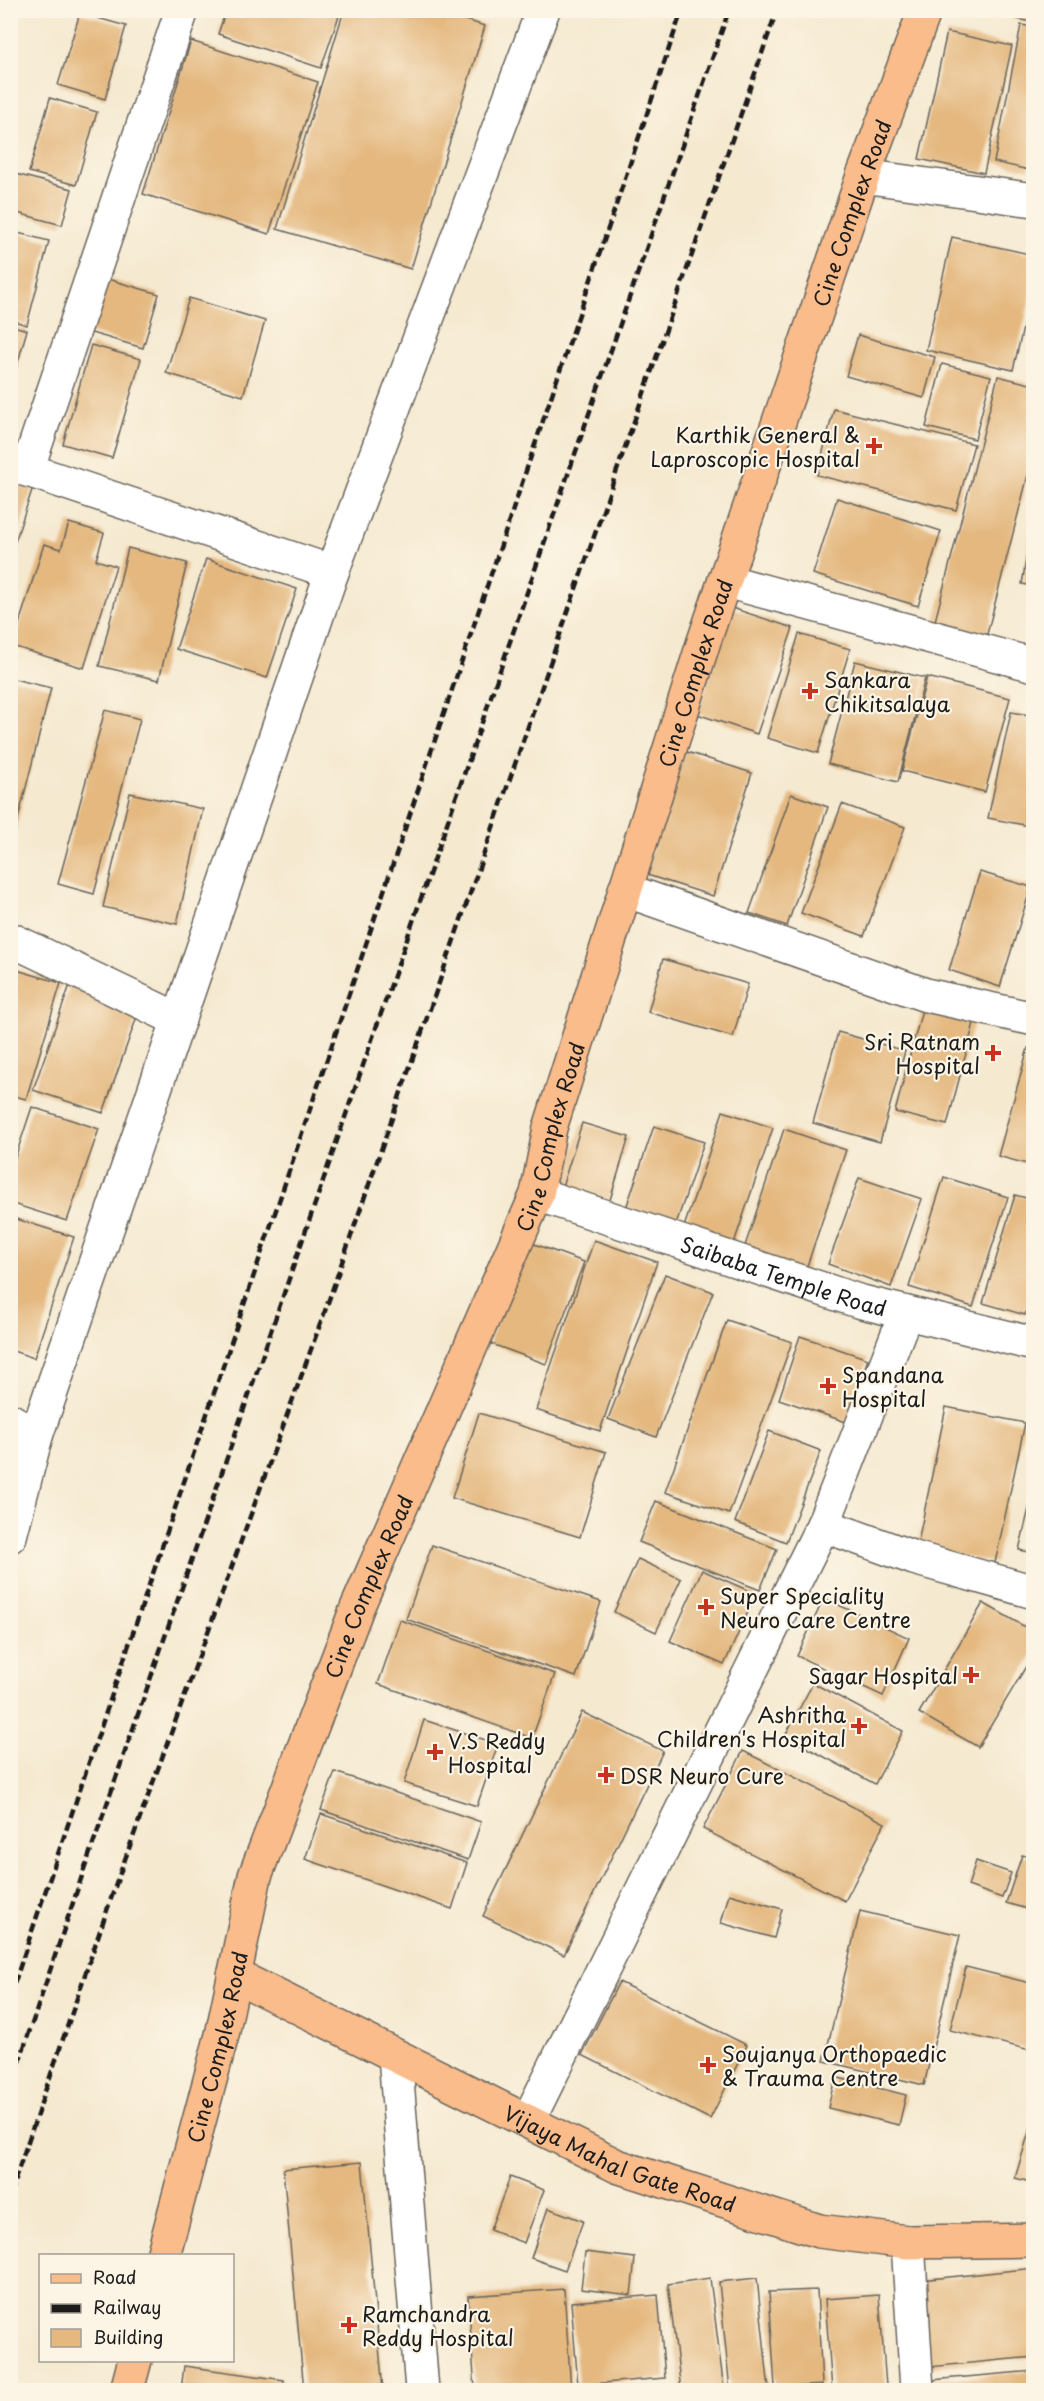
<svg xmlns="http://www.w3.org/2000/svg" width="1044" height="2401" font-family="'Playpen Sans',sans-serif">
  <style>
    .building { fill: #e4b87f }
    .lines { fill: none; stroke-linecap: round; stroke-linejoin: round }
    .minor-casing { stroke: #68645b; stroke-width: 36 }
    .major-casing { stroke: #68645b; stroke-width: 36 }
    .minor { stroke: #fff; stroke-width: 33 }
    .major { stroke: #fabc8b; stroke-width: 33 }
    .rail { stroke: #1c1c1c; stroke-width: 4.5; stroke-dasharray: 9 4.5; stroke-linecap: butt }
    .poi-dot { fill: #c8321e; stroke: #fcf5e5; stroke-width: 2 }
    .labels { text-anchor: middle; dominant-baseline: central; stroke-width: 4.5; stroke-linejoin: round; paint-order: stroke }
    .street-label { font-size: 21px; fill: #1c1c1c; stroke: #fcf5e5 }
    .poi-label { font-size: 21px; fill: #1c1c1c; stroke: #fcf5e5; text-anchor: start }
  </style>
  <rect width="100%" height="100%" fill="#fcf5e5"/>
  <filter id="ink" filterUnits="userSpaceOnUse"><feTurbulence type="fractalNoise" baseFrequency=".0167" numOctaves="2"/><feDisplacementMap in="SourceGraphic" scale="12" xChannelSelector="R" yChannelSelector="G"/><feConvolveMatrix kernelMatrix="1 2 1 2 8 2 1 2 1" color-interpolation-filters="sRGB"/></filter>
  <filter id="wash" filterUnits="userSpaceOnUse"><feTurbulence type="fractalNoise" baseFrequency=".008" numOctaves="4" result="noise"/><feDisplacementMap in="SourceGraphic" scale="24" xChannelSelector="R" yChannelSelector="G"/><feGaussianBlur stdDeviation="1.35" result="paint"/><feColorMatrix in="noise" values="0 0 0 0 0 0 0 0 0 0 0 0 0 0 0 0 0 1.4 0 .05"/><feComposite in="paint" operator="in"/></filter>
  <g filter="url(#wash)">
    <rect width="100%" height="100%" fill="#f5e9d0"/>
    <g id="blocks">
      <g class="building">
        <path d="M226 10H341L321 68 218 34Z"/>
        <path d="M344 10H432L485 26 411 269 277 229Z"/>
        <path d="M986 10H1034V23L986 11Z"/>
        <path d="M80 13 126 26 105 99 58 85Z"/>
        <path d="M1021 25 1034 27V150L1029 170 994 162Z"/>
        <path d="M947 32 1012 46 984 173 919 159Z"/>
        <path d="M191 41 318 82 269 234 143 194Z"/>
        <path d="M50 98 97 112 76 185 29 172Z"/>
        <path d="M12 173 72 189 62 225 10 211Z"/>
        <path d="M10 231 49 241 27 325 10 320Z"/>
        <path d="M952 237 1034 255V282L1013 370 926 350Z"/>
        <path d="M104 278 159 294 143 348 88 332Z"/>
        <path d="M189 298 265 321 243 396 166 373Z"/>
        <path d="M10 325 27 330 11 387H10Z"/>
        <path d="M858 335 935 357 924 398 846 376Z"/>
        <path d="M91 345 141 359 112 458 63 444Z"/>
        <path d="M942 364 991 376 975 439 926 427Z"/>
        <path d="M998 376 1034 385V452L986 638 934 625Z"/>
        <path d="M834 409 974 444 956 510 817 475Z"/>
        <path d="M10 477 34 484 11 554H10Z"/>
        <path d="M837 498 941 531 918 606 813 574Z"/>
        <path d="M69 523 104 533 96 560 116 566 84 668 12 646 44 544 61 549Z"/>
        <path d="M1032 525H1034V586L1022 584Z"/>
        <path d="M128 548 187 563 159 680 99 666Z"/>
        <path d="M206 559 297 589 267 678 176 649Z"/>
        <path d="M732 608 793 628 757 734 697 714Z"/>
        <path d="M799 634 850 649 818 753 767 738Z"/>
        <path d="M855 661 925 678 898 782 828 764Z"/>
        <path d="M927 677 1010 698 985 792 902 771Z"/>
        <path d="M10 678 51 688 11 847H10Z"/>
        <path d="M105 710 140 719 94 894 58 884Z"/>
        <path d="M1011 712 1034 716V827L988 818Z"/>
        <path d="M684 751 752 773 713 896 644 874Z"/>
        <path d="M130 793 203 809 177 924 103 907Z"/>
        <path d="M791 794 828 807 787 926 749 913Z"/>
        <path d="M842 804 905 827 864 936 801 913Z"/>
        <path d="M980 872 1031 887 1000 987 949 970Z"/>
        <path d="M663 959 748 984 733 1037 648 1012Z"/>
        <path d="M10 968 61 983 26 1099 10 1095Z"/>
        <path d="M71 982 141 1005 103 1113 33 1090Z"/>
        <path d="M922 1010 974 1023 947 1125 895 1112Z"/>
        <path d="M838 1032 905 1051 880 1142 813 1123Z"/>
        <path d="M1028 1048 1034 1050V1166L998 1156Z"/>
        <path d="M32 1107 99 1129 67 1221 10 1203V1173Z"/>
        <path d="M723 1111 773 1128 733 1246 683 1230Z"/>
        <path d="M582 1123 629 1137 610 1200 562 1187Z"/>
        <path d="M654 1126 704 1142 676 1224 626 1208Z"/>
        <path d="M784 1129 846 1150 804 1275 742 1255Z"/>
        <path d="M944 1177 1008 1197 973 1307 909 1287Z"/>
        <path d="M859 1178 922 1199 891 1287 828 1264Z"/>
        <path d="M1015 1195 1034 1200V1287L1025 1315 983 1303Z"/>
        <path d="M10 1217 74 1237 34 1358 10 1350Z"/>
        <path d="M594 1240 657 1262 600 1431 536 1410Z"/>
        <path d="M526 1241 584 1262 546 1364 489 1343Z"/>
        <path d="M665 1274 713 1292 656 1437 608 1419Z"/>
        <path d="M727 1320 792 1342 729 1514 665 1492Z"/>
        <path d="M800 1336 868 1359 846 1422 779 1399Z"/>
        <path d="M946 1407 1025 1423 995 1563 917 1547Z"/>
        <path d="M479 1413 606 1452 580 1537 452 1498Z"/>
        <path d="M769 1431 821 1451 786 1542 735 1522Z"/>
        <path d="M1033 1492H1034V1553L1019 1550Z"/>
        <path d="M656 1501 777 1549 760 1590 639 1542Z"/>
        <path d="M432 1545 601 1602 576 1677 406 1619Z"/>
        <path d="M638 1559 681 1579 656 1632 614 1612Z"/>
        <path d="M702 1570 756 1594 724 1665 670 1641Z"/>
        <path d="M824 1598 909 1638 883 1696 797 1656Z"/>
        <path d="M983 1603 1034 1632V1653L978 1747 919 1713Z"/>
        <path d="M400 1620 555 1674 532 1738 378 1684Z"/>
        <path d="M813 1683 903 1731 875 1784 785 1736Z"/>
        <path d="M582 1712 663 1751 564 1955 483 1916Z"/>
        <path d="M424 1720 498 1744 477 1806 404 1783Z"/>
        <path d="M743 1751 885 1823 845 1901 703 1829Z"/>
        <path d="M335 1772 481 1822 468 1860 321 1810Z"/>
        <path d="M321 1814 467 1863 452 1909 305 1859Z"/>
        <path d="M1022 1855 1034 1858V1911L1006 1903Z"/>
        <path d="M976 1861 1011 1873 1002 1898 968 1886Z"/>
        <path d="M729 1894 782 1909 774 1938 721 1923Z"/>
        <path d="M860 1911 960 1935 924 2085 824 2061Z"/>
        <path d="M966 1967 1034 1984V2051L950 2030Z"/>
        <path d="M619 1982 747 2045 710 2119 582 2055Z"/>
        <path d="M835 2077 906 2095 899 2125 828 2108Z"/>
        <path d="M1033 2119H1034V2183L1015 2178Z"/>
        <path d="M362 2162 383 2390H304L283 2169Z"/>
        <path d="M510 2177 544 2190 524 2243 490 2230Z"/>
        <path d="M548 2208 583 2221 565 2270 531 2258Z"/>
        <path d="M585 2252 635 2258 631 2295 581 2289Z"/>
        <path d="M1034 2268V2357L929 2367 921 2280Z"/>
        <path d="M710 2278 724 2390H681L668 2284Z"/>
        <path d="M757 2278 769 2390H730L719 2282Z"/>
        <path d="M564 2289 571 2390H475L468 2296Z"/>
        <path d="M817 2290 822 2385 775 2388 769 2292Z"/>
        <path d="M658 2295 665 2378 578 2385 571 2302Z"/>
        <path d="M879 2295 886 2386 832 2390 825 2299Z"/>
        <path d="M184 2366 284 2380 283 2390H181Z"/>
        <path d="M1034 2371V2390H933L932 2380Z"/>
      </g>
    </g>
  </g>
  <g filter="url(#ink)">
    <use href="#blocks" fill-opacity="0" stroke="#68645b" stroke-width="1.5"/>
    <g class="lines">
      <defs>
        <g id="minor">
          <path d="M863 176 1034 200"/>
          <path d="M10 464 332 572"/>
          <path d="M27 470 182 10"/>
          <path d="M726 581 1034 665"/>
          <path d="M625 890 926 995 1034 1019"/>
          <path d="M10 939 179 1020"/>
          <path id="s1" d="M537 1194 858 1301 1034 1344"/>
          <path d="M10 1420 36 1436"/>
          <path d="M823 1525 914 1558 1034 1592"/>
          <path d="M10 1536 36 1436 332 572 543 10"/>
          <path d="M395 2056 422 2390"/>
          <path d="M528 2121 823 1525 906 1313"/>
          <path d="M908 2242 917 2390"/>
        </g>
        <g id="major">
          <path id="s2" d="M234 1975 617 2166 819 2231 908 2242 1034 2240"/>
          <path id="s3" d="M163 2256 222 2035 255 1876 357 1608 537 1194 550 1128 704 641 863 176 925 10"/>
          <path d="M127 2390 135 2360"/>
        </g>
      </defs>
      <use href="#minor" class="minor-casing"/>
      <use href="#major" class="major-casing"/>
      <use href="#minor" class="minor"/>
      <use href="#major" class="major"/>
      <g class="rail">
        <path d="M10 1996 682 10"/>
        <path d="M10 2089 83 1873 729 10"/>
        <path d="M10 2194 116 1884 325 1311 777 10"/>
      </g>
    </g>
  </g>
  <g class="poi-dot">
    <path d="M871 437h6v6h6v6h-6v6h-6v-6h-6v-6h6z"/>
    <path d="M807 682h6v6h6v6h-6v6h-6v-6h-6v-6h6z"/>
    <path d="M990 1044h6v6h6v6h-6v6h-6v-6h-6v-6h6z"/>
    <path d="M825 1377h6v6h6v6h-6v6h-6v-6h-6v-6h6z"/>
    <path d="M703 1598h6v6h6v6h-6v6h-6v-6h-6v-6h6z"/>
    <path d="M968 1666h6v6h6v6h-6v6h-6v-6h-6v-6h6z"/>
    <path d="M856 1717h6v6h6v6h-6v6h-6v-6h-6v-6h6z"/>
    <path d="M432 1743h6v6h6v6h-6v6h-6v-6h-6v-6h6z"/>
    <path d="M603 1766h6v6h6v6h-6v6h-6v-6h-6v-6h6z"/>
    <path d="M705 2056h6v6h6v6h-6v6h-6v-6h-6v-6h6z"/>
    <path d="M346 2316h6v6h6v6h-6v6h-6v-6h-6v-6h6z"/>
  </g>
  <g class="labels">
    <g class="street-label">
      <text stroke="none"><textPath href="#s3" startOffset="2160">Cine Complex Road</textPath></text>
      <text stroke="none"><textPath href="#s3" startOffset="1674">Cine Complex Road</textPath></text>
      <text stroke="none"><textPath href="#s3" startOffset="1188">Cine Complex Road</textPath></text>
      <text stroke="none"><textPath href="#s1" startOffset="260">Saibaba Temple Road</textPath></text>
      <text stroke="none"><textPath href="#s3" startOffset="702">Cine Complex Road</textPath></text>
      <text stroke="none"><textPath href="#s3" startOffset="216">Cine Complex Road</textPath></text>
      <text stroke="none"><textPath href="#s2" startOffset="428">Vijaya Mahal Gate Road</textPath></text>
    </g>
    <g class="poi-label">
      <text x="860" y="434" text-anchor="end">Karthik General &amp;<tspan x="860" dy="24">Laproscopic Hospital</tspan></text>
      <text x="824" y="679">Sankara<tspan x="824" dy="24">Chikitsalaya</tspan></text>
      <text x="980" y="1041" text-anchor="end">Sri Ratnam<tspan x="980" dy="24">Hospital</tspan></text>
      <text x="842" y="1374">Spandana<tspan x="842" dy="24">Hospital</tspan></text>
      <text x="720" y="1595">Super Speciality<tspan x="720" dy="24">Neuro Care Centre</tspan></text>
      <text x="958" y="1675" text-anchor="end">Sagar Hospital</text>
      <text x="846" y="1714" text-anchor="end">Ashritha<tspan x="846" dy="24">Children's Hospital</tspan></text>
      <text x="448" y="1740">V.S Reddy<tspan x="448" dy="24">Hospital</tspan></text>
      <text x="620" y="1775">DSR Neuro Cure</text>
      <text x="722" y="2053">Soujanya Orthopaedic<tspan x="722" dy="24">&amp; Trauma Centre</tspan></text>
      <text x="362" y="2313">Ramchandra<tspan x="362" dy="24">Reddy Hospital</tspan></text>
    </g>
  </g>
  <rect width="1044" height="2401" fill="none" stroke="#fcf5e5" stroke-width="36"/>
  <rect x="39" y="2254" width="195" height="108" fill="#fcf5e5" stroke="#a29e95" stroke-width="1.5"/>
  <rect x="51" y="2274" width="30" height="9" fill="#fabc8b" stroke="#a29e95" stroke-width="1.5"/>
  <text x="93" y="2284" font-size="18" fill="#1c1c1c">Road</text>
  <rect x="51" y="2304" width="30" height="9" fill="#1c1c1c" stroke="#a29e95" stroke-width="1.5"/>
  <text x="93" y="2314" font-size="18" fill="#1c1c1c">Railway</text>
  <rect x="51" y="2329" width="30" height="18" fill="#e4b87f" stroke="#a29e95" stroke-width="1.5"/>
  <text x="93" y="2344" font-size="18" fill="#1c1c1c">Building</text>
</svg>
